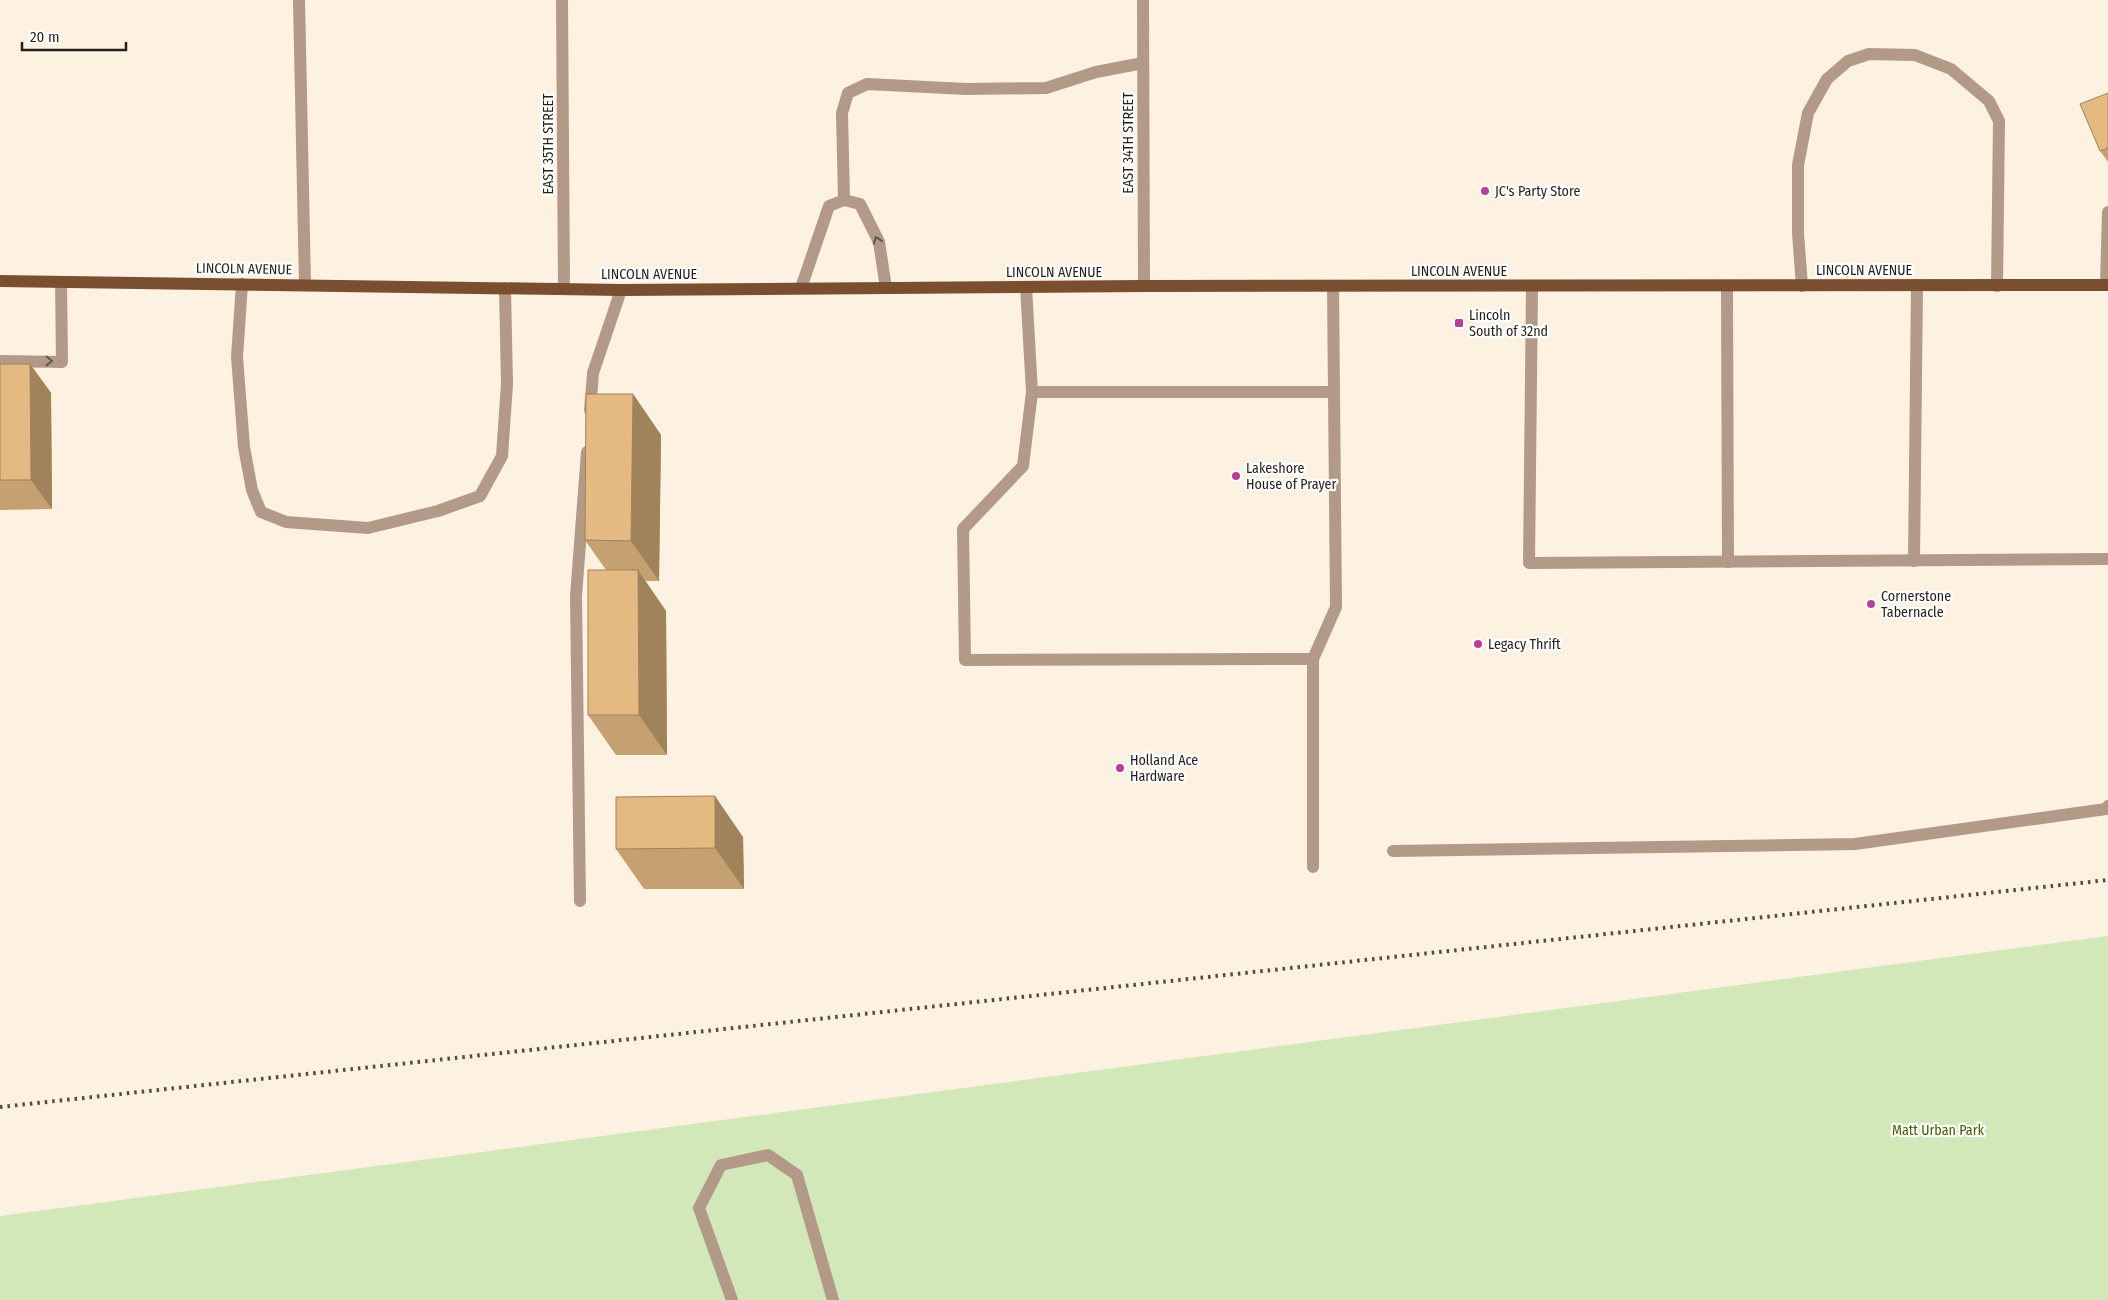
<svg xmlns="http://www.w3.org/2000/svg" width="2108" height="1300" font-family="'Fira Sans Condensed',sans-serif">
  <style>
    .green { fill: #d2e8b9 }
    .lines { fill: none; stroke-linecap: round; stroke-linejoin: round }
    .minor { stroke: #b39988; stroke-width: 12 }
    .major { stroke: #7a4e30; stroke-width: 12 }
    .rail { stroke: #514b42; stroke-width: 4; stroke-dasharray: 2.5 5; stroke-linecap: butt }
    .wall { fill: #c5a070 }
    .shaded-wall { fill: #a0825b }
    .building { fill: #e5ba82; stroke: #a0825b }
    .oneway { stroke: #64564a }
    .poi-dot { fill: #b64098; stroke: #fff; stroke-width: 2 }
    .labels { text-anchor: middle; dominant-baseline: central; stroke-width: 4.5; stroke-linejoin: round; paint-order: stroke }
    .street-label { font-size: 14px; fill: #241f18; stroke: #fff }
    .poi-label { font-size: 14px; fill: #241f18; stroke: #fff; text-anchor: start }
    .park-label { font-size: 14px; fill: #415f00; stroke: #fff }
  </style>
  <rect width="100%" height="100%" fill="#fdf1e2"/>
  <path class="green" d="M2108 936V1300H0V1216Z"/>
  <g class="lines">
    <g class="minor">
      <path d="M299 0 305 285"/>
      <path d="M562 0 564 288"/>
      <path d="M1143 0 1144 286"/>
      <path d="M844 200 842 113 848 93 867 84 966 89 1046 88 1096 72 1143 63"/>
      <path d="M242 284 237 357 244 447 252 490 261 512 286 522 368 528 438 511 480 496 502 456 507 384 505 288"/>
      <path d="M2106 285 2108 212"/>
      <path d="M1333 286 1334 392"/>
      <path d="M1532 286 1529 563 2108 559"/>
      <path d="M1727 286 1728 562"/>
      <path d="M1802 286 1798 233V165L1808 113 1827 79 1848 61 1869 54 1915 55 1951 69 1989 101 1999 121 1997 286"/>
      <path d="M1026 287 1032 392 1023 466 963 529 965 660 1313 659V867"/>
      <path d="M801 288 829 206 844 200 860 204 879 242 886 288"/>
      <path d="M0 361 62 362 61 282"/>
      <path d="M1032 392H1334L1336 607 1313 659"/>
      <path d="M590 410 593 373 621 290"/>
      <path d="M1914 561 1917 285"/>
      <path d="M1393 851 1855 844 2106 809 2108 806"/>
      <path d="M580 901 576 596 587 452"/>
      <path d="M732 1300 699 1208 721 1165 768 1155 797 1175 833 1300"/>
    </g>
    <path class="major" d="M0 281 621 290 1144 286 2108 285"/>
    <path class="rail" d="M0 1107 2108 880"/>
  </g>
  <g class="wall">
    <path d="M2108 93V162L2100 151Z"/>
    <path d="M0 364H30L51 393 52 509 0 510Z"/>
    <path d="M633 394 661 435 659 581H645L666 611 667 755H616L588 715 606 570 585 540Z"/>
    <path d="M743 837 744 889H644L616 849Z"/>
  </g>
  <g class="shaded-wall">
    <path d="M30 364 51 393 52 509 31 480Z"/>
    <path d="M633 394 661 435 659 581 631 541Z"/>
    <path d="M638 570 666 611 667 755 639 715Z"/>
    <path d="M715 796 743 837 744 889 715 848Z"/>
  </g>
  <g class="building">
    <path d="M2108 93V148L2100 151 2080 104Z"/>
    <path d="M0 364H30L31 480H0Z"/>
    <path d="M586 394H633L631 541 585 540Z"/>
    <path d="M588 570H638L639 715H588Z"/>
    <path d="M715 796V848L616 849V797Z"/>
  </g>
  <defs><path id="oneway-chevron" d="M-2-3.5L2.5 0L-2 3.5" fill="none" stroke-width="1.6" stroke-linecap="round" stroke-linejoin="round" transform="scale(1.25)"/></defs>
  <g class="oneway">
    <use href="#oneway-chevron" transform="translate(877 240) rotate(-110)"/>
    <use href="#oneway-chevron" transform="translate(49 361) rotate(1)"/>
  </g>
  <g class="poi-dot">
    <circle cx="1485" cy="191" r="5"/>
    <rect x="1454" y="318" width="10" height="10" rx="2.5"/>
    <circle cx="1236" cy="476" r="5"/>
    <circle cx="1871" cy="604" r="5"/>
    <circle cx="1478" cy="644" r="5"/>
    <circle cx="1120" cy="768" r="5"/>
  </g>
  <g class="labels">
    <g class="street-label">
      <text transform="translate(1128 143) rotate(-90)">EAST 34TH STREET</text>
      <text transform="translate(548 144) rotate(-90)">EAST 35TH STREET</text>
      <text transform="translate(244 269) rotate(1)">LINCOLN AVENUE</text>
      <text x="1864" y="270">LINCOLN AVENUE</text>
      <text x="1459" y="271">LINCOLN AVENUE</text>
      <text x="1054" y="272">LINCOLN AVENUE</text>
      <text x="649" y="274">LINCOLN AVENUE</text>
    </g>
    <g class="poi-label">
      <text x="1495" y="191">JC's Party Store</text>
      <text x="1469" y="315">Lincoln<tspan x="1469" dy="16">South of 32nd</tspan></text>
      <text x="1246" y="468">Lakeshore<tspan x="1246" dy="16">House of Prayer</tspan></text>
      <text x="1881" y="596">Cornerstone<tspan x="1881" dy="16">Tabernacle</tspan></text>
      <text x="1488" y="644">Legacy Thrift</text>
      <text x="1130" y="760">Holland Ace<tspan x="1130" dy="16">Hardware</tspan></text>
    </g>
    <g class="park-label">
      <text x="1938" y="1130">Matt Urban Park</text>
    </g>
  </g>
  <path d="M22 42v8h104v-8" fill="none" stroke="#241f18" stroke-width="2.5"/>
  <text x="30" y="42" font-size="15" fill="#241f18" stroke="#ffffff" stroke-width="4" paint-order="stroke">20 m</text>
</svg>
